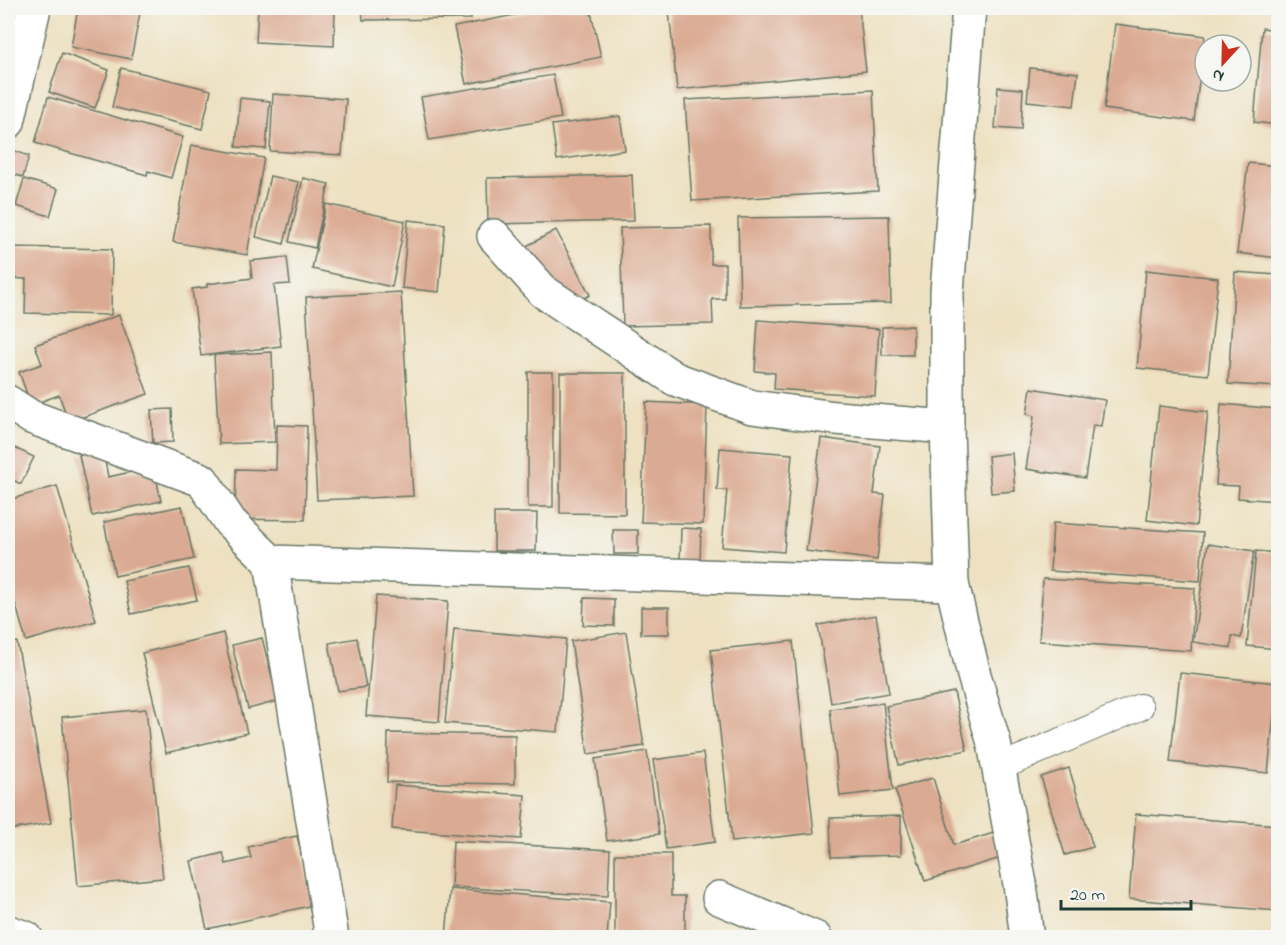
<svg xmlns="http://www.w3.org/2000/svg" width="1286" height="945" font-family="'Indie Flower',sans-serif">
  <style>
    .building { fill: #dbaa92 }
    .lines { fill: none; stroke-linecap: round; stroke-linejoin: round }
    .lane-casing { stroke: #677665; stroke-width: 28 }
    .street-casing { stroke: #677665; stroke-width: 36 }
    .lane { stroke: #fff; stroke-width: 26 }
    .street { stroke: #fff; stroke-width: 33 }
  </style>
  <rect width="100%" height="100%" fill="#f6f6f2"/>
  <filter id="ink" filterUnits="userSpaceOnUse"><feTurbulence type="fractalNoise" baseFrequency=".0167" numOctaves="2"/><feDisplacementMap in="SourceGraphic" scale="12" xChannelSelector="R" yChannelSelector="G"/><feConvolveMatrix kernelMatrix="1 2 1 2 8 2 1 2 1" color-interpolation-filters="sRGB"/></filter>
  <filter id="wash" filterUnits="userSpaceOnUse"><feTurbulence type="fractalNoise" baseFrequency=".008" numOctaves="4" result="noise"/><feDisplacementMap in="SourceGraphic" scale="24" xChannelSelector="R" yChannelSelector="G"/><feGaussianBlur stdDeviation="1.35" result="paint"/><feColorMatrix in="noise" values="0 0 0 0 0 0 0 0 0 0 0 0 0 0 0 0 0 1.4 0 .05"/><feComposite in="paint" operator="in"/></filter>
  <g filter="url(#wash)">
    <rect width="100%" height="100%" fill="#ede1c1"/>
    <g id="blocks">
      <g class="building">
        <path d="M78 8H141L131 59 71 47Z"/>
        <path d="M258 8H335L334 46 256 42Z"/>
        <path d="M362 8H471V19L363 20Z"/>
        <path d="M550 8H590L601 57 466 84 454 27Z"/>
        <path d="M703 8H859L866 71 677 90 669 11Z"/>
        <path d="M1115 24 1205 36 1194 121 1104 109Z"/>
        <path d="M1262 28 1278 30V125L1254 122Z"/>
        <path d="M62 53 109 70 95 108 49 92Z"/>
        <path d="M121 68 211 90 202 129 112 107Z"/>
        <path d="M1030 68 1078 73 1074 106 1027 101Z"/>
        <path d="M553 75 561 118 429 140 421 97Z"/>
        <path d="M998 87 1023 89 1021 130 995 128Z"/>
        <path d="M873 90 878 191 692 201 685 100Z"/>
        <path d="M273 94 346 99 342 155 270 151Z"/>
        <path d="M48 97 183 137 171 178 148 171 147 175 35 143Z"/>
        <path d="M240 98 270 101 266 149 236 147Z"/>
        <path d="M620 116 625 150 557 160 552 125Z"/>
        <path d="M191 145 264 158 247 255 173 242Z"/>
        <path d="M12 150 29 156 23 177 8 173V164Z"/>
        <path d="M1248 163 1278 166V258L1237 253Z"/>
        <path d="M632 175 634 221 488 224 487 178Z"/>
        <path d="M270 176 299 182 284 244 256 237Z"/>
        <path d="M303 178 329 184 315 248 289 242Z"/>
        <path d="M24 179 58 189 50 216 16 206Z"/>
        <path d="M326 204 405 221 392 287 312 269Z"/>
        <path d="M889 216 891 303 740 306 738 218Z"/>
        <path d="M408 220 445 224 439 292 402 288Z"/>
        <path d="M711 226V264H725V299H712L713 324 623 326 620 228Z"/>
        <path d="M556 230 590 295 553 315 512 254Z"/>
        <path d="M11 247 112 249 111 315 25 313 26 279 10 278Z"/>
        <path d="M287 257 290 284 274 285 281 346 201 356 192 289 207 287V284L252 278 250 261Z"/>
        <path d="M1146 270 1218 278 1208 375 1137 368Z"/>
        <path d="M1235 272 1278 275V387L1228 384Z"/>
        <path d="M401 292 413 496 317 500 306 297Z"/>
        <path d="M119 315 148 394 69 422 59 395 31 405 19 372 42 364 35 345Z"/>
        <path d="M758 320 879 329 875 396 774 389 775 373 755 371Z"/>
        <path d="M913 326V355H882V327Z"/>
        <path d="M272 352 275 442 219 444 214 355Z"/>
        <rect x="528" y="372" width="25" height="135"/>
        <path d="M560 373H625V514L560 513Z"/>
        <path d="M1031 388 1105 400 1101 426 1093 425 1085 478 1026 469 1034 416 1027 414Z"/>
        <path d="M646 402 707 405 703 524 641 522Z"/>
        <path d="M1221 404 1278 409V501L1238 498 1239 486 1216 485Z"/>
        <path d="M1159 406 1208 412 1196 526 1147 520Z"/>
        <path d="M172 409 173 442 153 443 151 410Z"/>
        <path d="M277 425 307 426 305 520 235 519 236 469 276 470Z"/>
        <path d="M821 438 880 446 874 494 885 495 877 560 806 551Z"/>
        <path d="M8 445 34 457 21 484 8 478Z"/>
        <path d="M720 448 792 454 784 552 722 547 727 490H717Z"/>
        <path d="M103 450 108 477 154 467 161 501 92 516 79 455Z"/>
        <path d="M1012 453 1015 491 991 493 988 456Z"/>
        <path d="M57 486 96 621 26 641 8 577V500Z"/>
        <path d="M182 506 194 559 115 576 104 522Z"/>
        <path d="M494 513H537L536 551H494Z"/>
        <path d="M1053 523 1203 533 1200 581 1050 571Z"/>
        <path d="M681 528 701 529 700 561 680 560Z"/>
        <path d="M613 530H638V554H614Z"/>
        <path d="M1208 544 1254 551 1241 638 1232 636 1231 648 1193 642Z"/>
        <path d="M1256 551 1278 553V649L1247 646Z"/>
        <path d="M189 568 197 600 131 614 124 581Z"/>
        <path d="M1043 579 1195 588 1191 651 1039 641Z"/>
        <path d="M376 596 448 601 439 722 366 716Z"/>
        <path d="M584 598 614 599V626L583 625Z"/>
        <rect x="641" y="607" width="28" height="27"/>
        <path d="M876 615 889 693 831 703 818 625Z"/>
        <path d="M454 629 566 639 558 732 445 723Z"/>
        <path d="M626 632 644 746 588 754 571 641Z"/>
        <path d="M223 633 247 733 166 753 142 653Z"/>
        <path d="M262 638 278 701 248 709 232 645Z"/>
        <path d="M357 638 366 687 338 691 329 643Z"/>
        <path d="M793 641 814 833 732 842 711 650Z"/>
        <path d="M17 642 51 823 8 830V644Z"/>
        <path d="M1180 673 1277 683 1268 773 1170 762Z"/>
        <path d="M954 692 967 750 899 765 886 706Z"/>
        <path d="M883 703 893 790 840 796 830 709Z"/>
        <path d="M146 709 163 878 78 886 62 717Z"/>
        <path d="M388 733 515 735V784L387 782Z"/>
        <path d="M647 751 659 834 607 841 595 759Z"/>
        <path d="M703 753 715 842 666 849 653 760Z"/>
        <path d="M1069 768 1093 847 1065 855 1041 777Z"/>
        <path d="M933 778 954 845 997 832 1004 857 925 881 895 789Z"/>
        <path d="M395 785 525 795 521 839 392 829Z"/>
        <path d="M1136 814 1278 825V911L1129 899Z"/>
        <path d="M901 816V855L831 857 830 818Z"/>
        <path d="M297 836 314 905 207 929 191 861 223 853 226 864 251 858 248 847Z"/>
        <path d="M453 841 610 850 608 896 451 887Z"/>
        <path d="M615 854H671V896H685V938H615Z"/>
        <path d="M450 889 610 902 607 938H446Z"/>
      </g>
    </g>
  </g>
  <g filter="url(#ink)">
    <use href="#blocks" fill-opacity="0" stroke="#677665" stroke-width="1.5"/>
    <g class="lines">
      <defs>
        <path id="lane" d="M998 768 1140 707"/>
        <g id="street">
          <path d="M969 8 947 292V427L952 584 974 675 994 743 1020 884 1027 938"/>
          <path d="M8 122 34 8"/>
          <path d="M494 236 544 292 675 379 752 407 836 418 947 427"/>
          <path d="M8 402 31 417 202 480 230 522 271 562 952 584"/>
          <path d="M271 562 332 938"/>
          <path d="M719 898 815 938"/>
          <path d="M8 932 26 938"/>
        </g>
      </defs>
      <use href="#lane" class="lane-casing"/>
      <use href="#street" class="street-casing"/>
      <use href="#lane" class="lane"/>
      <use href="#street" class="street"/>
    </g>
  </g>
  <rect width="1286" height="945" fill="none" stroke="#f6f6f2" stroke-width="30"/>
  <g transform="translate(1223 63) rotate(202)"><circle r="28" fill="#f6f6f2" stroke="#a0aca6" stroke-width="1.5"/>
  <path d="M0-4.5L10 22L0 15L-10 22Z" fill="#c8321e"/>
  <text y="-9" font-size="16" font-weight="bold" text-anchor="middle" fill="#1f3d34">N</text>
  </g>
  <path d="M1061 900v9h130v-9" fill="none" stroke="#1f3d34" stroke-width="3"/>
  <text x="1070" y="900" font-size="18" fill="#1f3d34" stroke="#f6f6f2" stroke-width="4.5" paint-order="stroke">20 m</text>
</svg>
